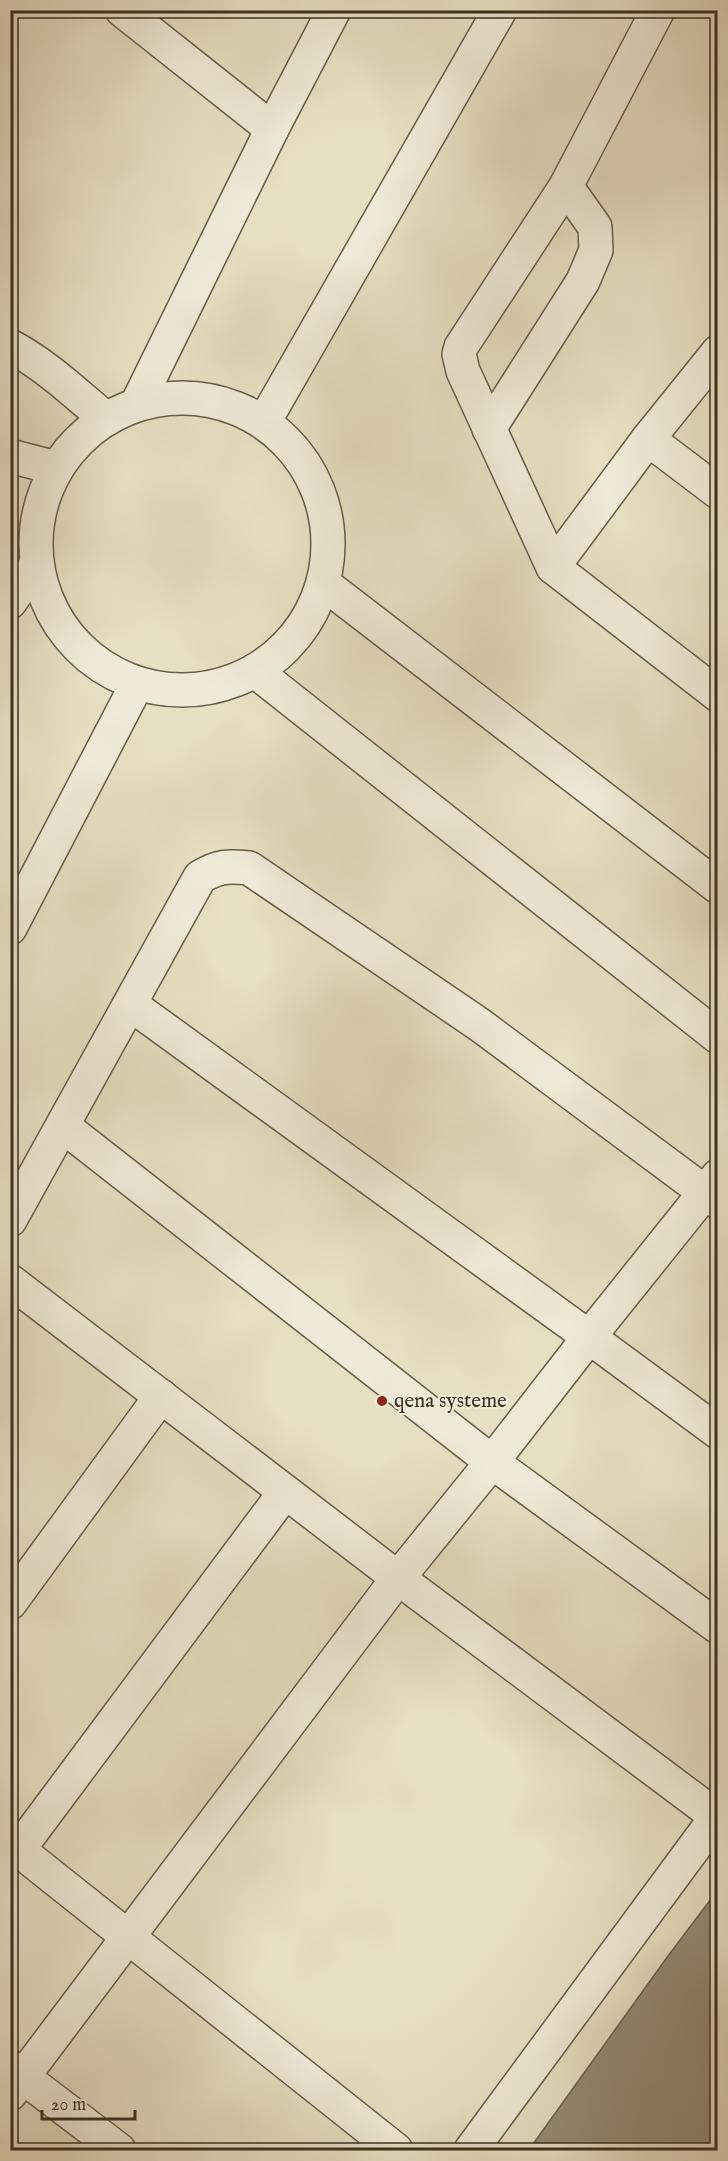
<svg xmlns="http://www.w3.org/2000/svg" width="728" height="2161" font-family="'IM FELL English',serif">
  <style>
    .building { fill: #958b76; stroke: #686153; stroke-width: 1.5 }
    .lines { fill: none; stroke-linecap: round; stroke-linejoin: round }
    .minor-casing { stroke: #685c4a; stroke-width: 36 }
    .minor { stroke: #efead8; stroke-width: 33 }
    .poi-dot { fill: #8f2418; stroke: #efead8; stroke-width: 2 }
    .labels { text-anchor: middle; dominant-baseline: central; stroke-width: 4.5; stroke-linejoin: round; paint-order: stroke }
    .poi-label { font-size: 21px; fill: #3d3022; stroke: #efead8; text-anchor: start }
  </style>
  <rect width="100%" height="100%" fill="#e7dfc3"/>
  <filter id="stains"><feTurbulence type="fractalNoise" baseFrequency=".00333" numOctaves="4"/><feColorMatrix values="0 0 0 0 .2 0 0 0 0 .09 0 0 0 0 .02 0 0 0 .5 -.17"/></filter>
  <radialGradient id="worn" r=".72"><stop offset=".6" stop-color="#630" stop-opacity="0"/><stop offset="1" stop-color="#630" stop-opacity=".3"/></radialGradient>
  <path class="building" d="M717 1891V2151H528L668 1956Z"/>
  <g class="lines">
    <defs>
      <g id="minor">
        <path d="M122 10 272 129"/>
        <path d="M658 10 566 186 461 347 459 354 463 371 553 567 718 695"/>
        <path d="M10 346C46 365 75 393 106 419"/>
        <circle cx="182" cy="544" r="146"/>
        <path d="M137 404 272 129 334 10"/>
        <path d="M264 422 500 10"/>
        <path d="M489 429 583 281 596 250 595 227 566 186"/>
        <path d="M648 439 718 492"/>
        <path d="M10 456 56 468"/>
        <path d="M553 567 648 439 718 352"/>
        <path d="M323 583 718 887"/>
        <path d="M10 602 36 565"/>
        <path d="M255 671 718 1037"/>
        <path d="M10 928 137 684"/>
        <path d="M130 1004 589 1337 718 1432"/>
        <path d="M63 1126 492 1462 718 1627"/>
        <path d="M10 1220 200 877C219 866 227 866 249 868L480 1025 718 1202"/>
        <path d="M10 1281 398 1578 716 1816"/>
        <path d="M10 1603 161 1396"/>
        <path d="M10 1843 396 2150"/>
        <path d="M19 1849 285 1492"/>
        <path d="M10 2067 119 2150"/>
        <path d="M10 2094 398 1578 492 1462 589 1337 718 1176"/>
        <path d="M471 2150 718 1815"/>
      </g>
    </defs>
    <use href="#minor" class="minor-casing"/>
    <use href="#minor" class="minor"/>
  </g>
  <circle class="poi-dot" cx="382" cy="1401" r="6"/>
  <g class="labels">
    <g class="poi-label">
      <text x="394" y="1401">qena systeme</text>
    </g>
  </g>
  <rect width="728" height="2161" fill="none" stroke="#e7dfc3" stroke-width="36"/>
  <rect x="12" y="12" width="704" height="2137" fill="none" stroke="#3d3022" stroke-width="3"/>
  <rect x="18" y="18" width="692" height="2125" fill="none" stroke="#3d3022" stroke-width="1.5"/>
  <path d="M42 2110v9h93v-9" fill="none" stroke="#3d3022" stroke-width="3"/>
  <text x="51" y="2110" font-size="18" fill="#3d3022" stroke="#efead8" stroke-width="4.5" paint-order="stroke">20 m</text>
  <rect width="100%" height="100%" filter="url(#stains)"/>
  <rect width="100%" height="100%" fill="url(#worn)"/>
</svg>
